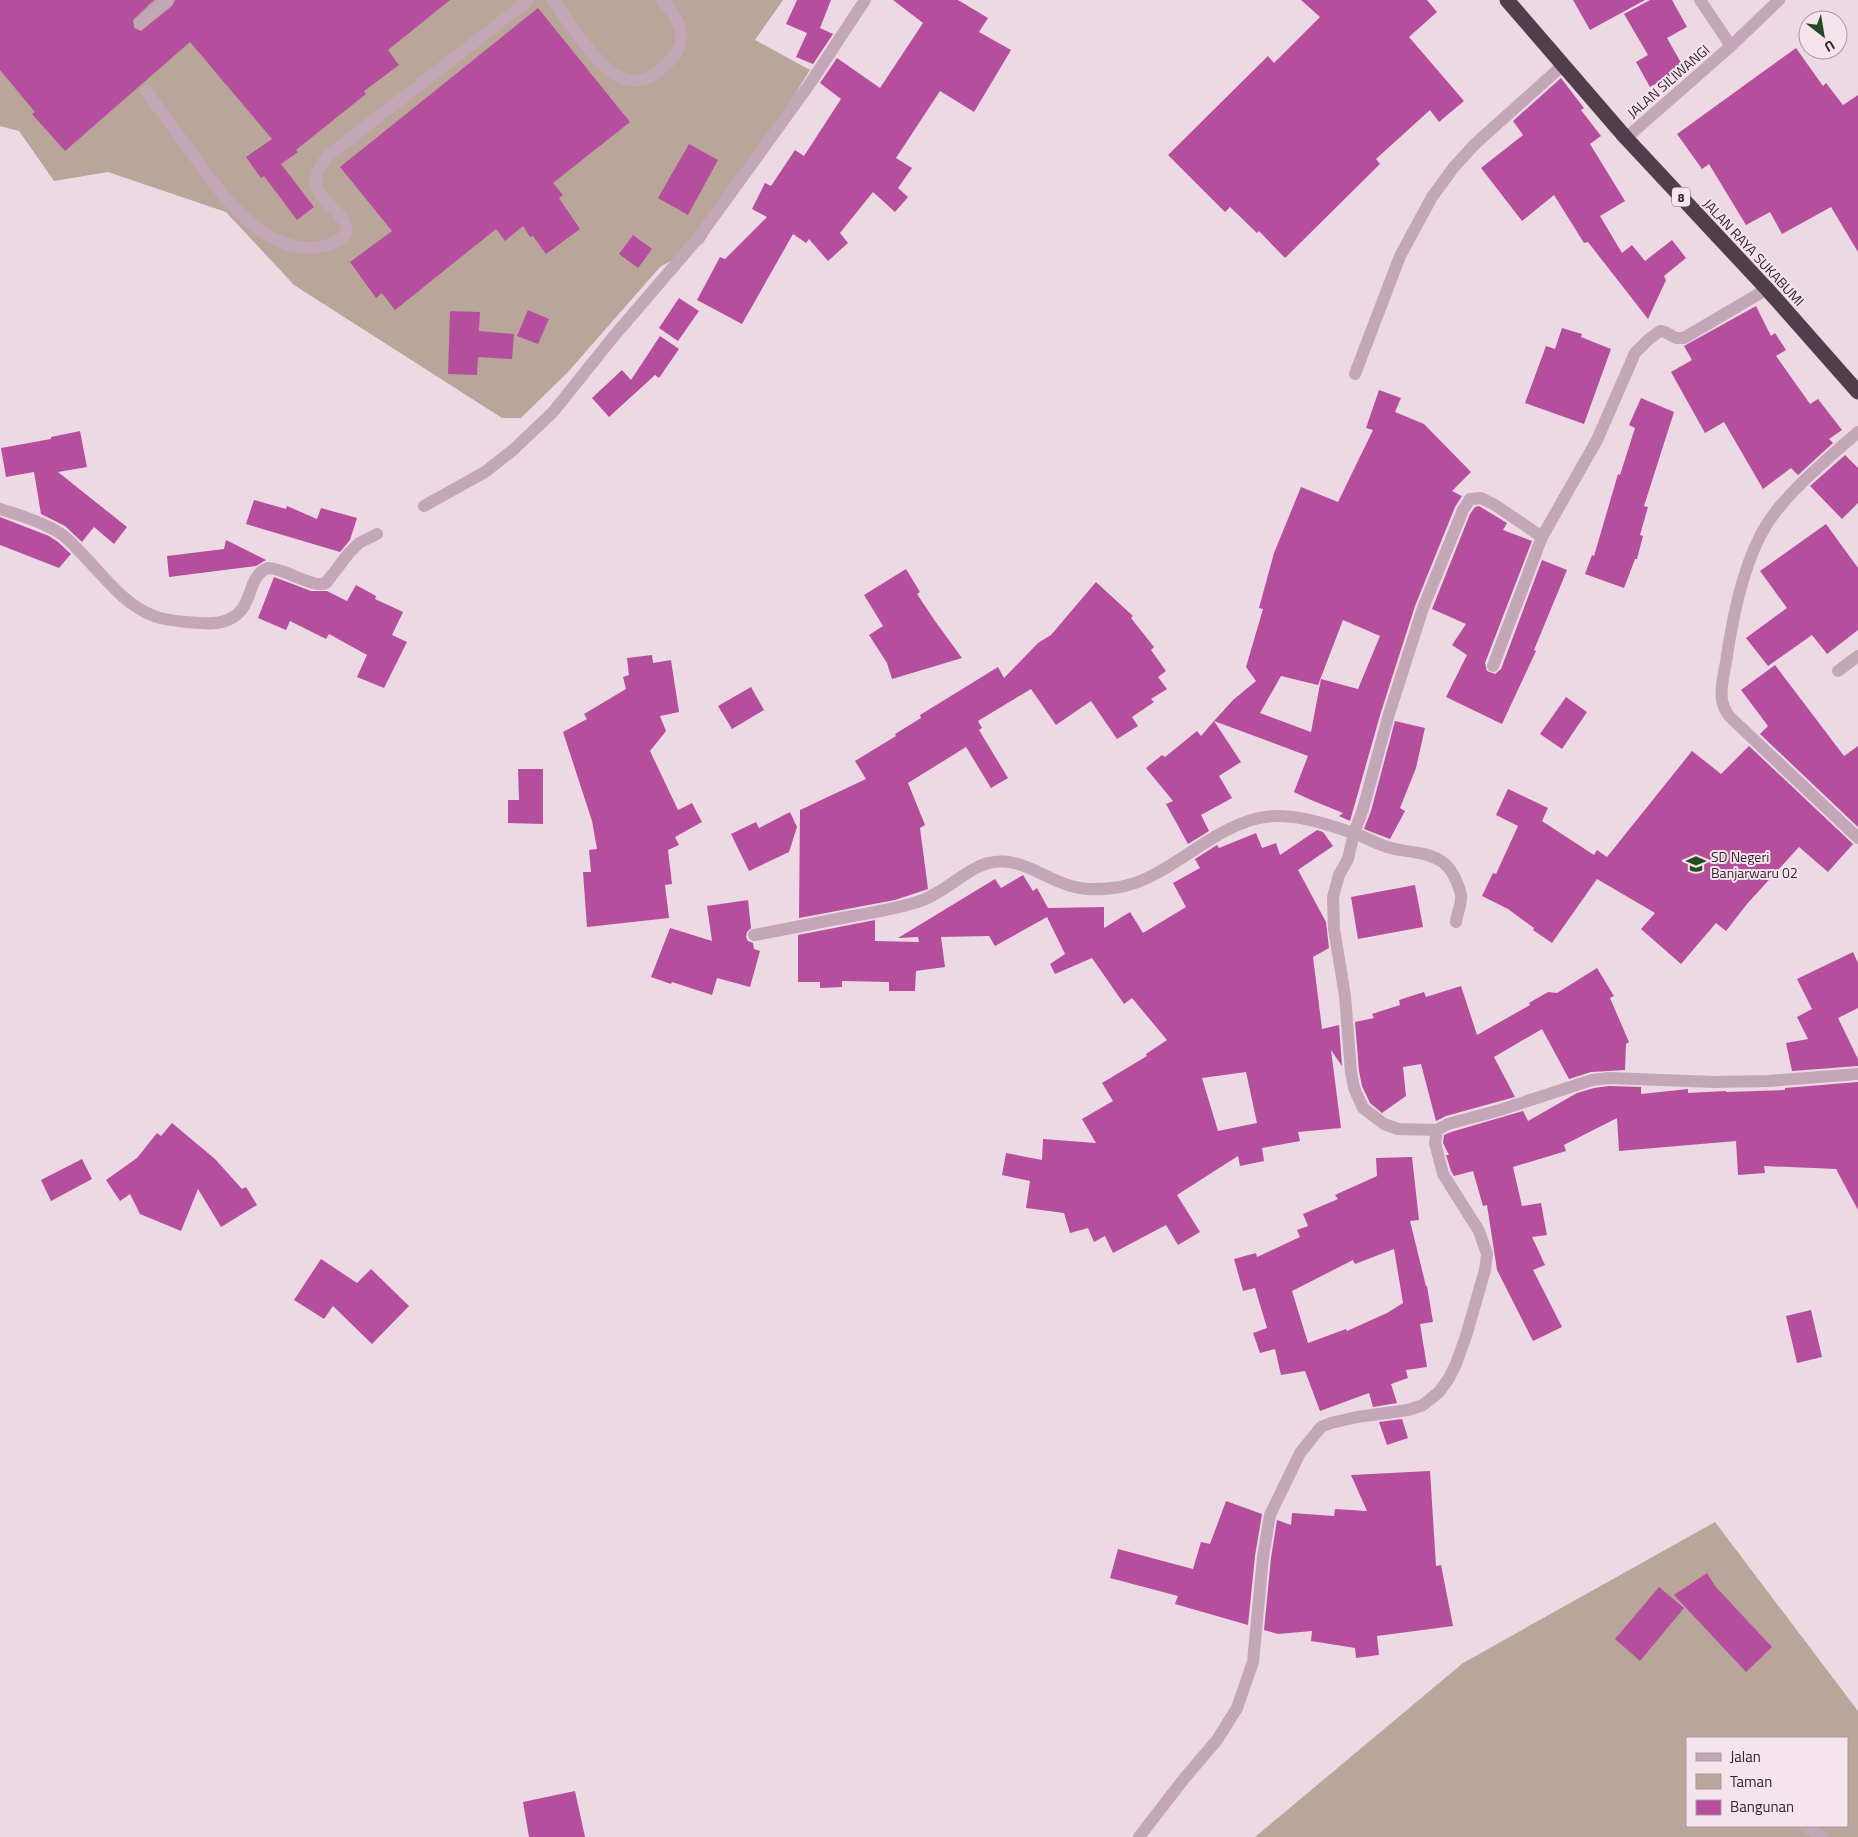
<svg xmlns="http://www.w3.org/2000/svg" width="1858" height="1837" font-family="'Titillium Web',sans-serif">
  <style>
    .green { fill: #baa59b; fill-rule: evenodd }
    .building { fill: #b54f9d; fill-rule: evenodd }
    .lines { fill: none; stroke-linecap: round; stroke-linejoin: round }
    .minor { stroke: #c3a7b7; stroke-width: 12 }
    .highway { stroke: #513e4b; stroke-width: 15 }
    .labels { text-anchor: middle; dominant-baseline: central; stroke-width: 4; stroke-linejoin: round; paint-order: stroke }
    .shield { fill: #f6e4ed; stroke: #6c5f67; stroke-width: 1 }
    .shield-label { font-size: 12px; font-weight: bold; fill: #31262e }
    .street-label { font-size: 14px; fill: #31262e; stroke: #f6e4ed }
    .poi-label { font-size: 14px; fill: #31262e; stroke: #f6e4ed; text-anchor: start }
  </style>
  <rect width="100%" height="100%" fill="#edd9e3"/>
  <g class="green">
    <path d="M0 0H783L755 40 810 70 703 243 660 267 568 372 521 418H502L294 285 226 212 108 172 54 181 19 131 0 126Z"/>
    <path d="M1715 1522 1858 1711V1837H1255L1463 1663ZM1687 1738H1847V1826H1687Z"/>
  </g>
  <g class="building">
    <path d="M0 0H154L133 20 134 28 141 31 172 6 175 0H450L388 50 399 65 364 91 366 94 296 150 298 152 281 164 314 207 297 220 264 176 261 178 246 157 272 139 190 42 65 151 32 114 35 112 0 70Z"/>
    <path d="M797 0H831L820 28 833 34 813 64 796 57 807 33 786 24Z"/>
    <path d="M893 0H958L988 18 979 32 1011 50 974 112 940 91 896 158 912 168 898 188 908 197 895 212 873 192 840 233 848 243 828 261 809 239 806 243 793 234 742 324 697 300 720 257 725 259 767 217 752 209 765 183 771 186 795 150 804 156 841 99 820 83 837 58 880 88 923 23Z"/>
    <path d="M1301 0H1427L1437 12 1409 37 1464 101 1439 122 1430 110 1376 159 1380 164 1285 258 1259 231 1257 233 1230 207 1225 212 1168 155 1268 56 1274 63 1320 17Z"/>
    <path d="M1573 0H1645L1590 30Z"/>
    <path d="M1650 0H1672L1687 27 1667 38 1684 68 1650 87 1636 62 1648 55 1624 14Z"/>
    <path d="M538 8 630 122 553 183 563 195 559 198 580 229 546 254 533 236 530 237 523 226 505 241 496 229 395 310 382 293 376 298 350 262 392 231 340 167Z"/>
    <path d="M1796 48 1823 86 1826 83 1843 105 1858 95V252L1831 207 1782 234 1770 212 1746 225 1709 164 1702 169 1677 134Z"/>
    <path d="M1561 78 1584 108 1581 110 1601 136 1590 144 1625 201 1600 216 1622 253 1632 245 1645 261 1672 240 1686 258 1664 276 1666 280 1648 319 1588 242 1584 243 1554 195 1522 221 1481 168 1523 135 1513 121Z"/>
    <path d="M689 144 718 160 688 215 658 198Z"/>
    <path d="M633 235 652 249 638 268 619 254Z"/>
    <path d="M679 298 699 311 678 341 659 328Z"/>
    <path d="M1756 306 1771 336 1775 333 1786 350 1776 356 1810 404 1818 399 1842 430 1829 439 1833 443 1798 475 1791 468 1763 489 1724 422 1705 433 1671 372 1692 360 1684 346Z"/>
    <path d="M528 310 549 319 538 344 517 336Z"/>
    <path d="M450 311 480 312 479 331 514 334 512 359 478 357 477 375 448 374Z"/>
    <path d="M1562 328 1582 334 1581 337 1611 349 1584 424 1525 403 1546 346 1555 349Z"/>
    <path d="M660 336 679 349 659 378 655 375 609 417 592 398 622 370 631 380Z"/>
    <path d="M1379 390 1401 398 1395 412 1424 424 1471 472 1452 491 1462 496 1455 507 1415 606 1381 712 1350 821 1339 816 1343 813 1311 800 1294 792 1308 756 1214 721 1233 700 1256 681 1246 667 1263 609 1259 608 1274 553 1301 487 1338 502 1373 430 1366 428ZM1343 620 1380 636 1358 689 1321 679 1311 732 1260 713 1281 676 1318 685Z"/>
    <path d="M1641 398 1674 412 1644 506 1648 507 1640 535 1643 536 1637 559H1635L1624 588 1585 574 1592 555 1594 556 1618 474 1620 475 1635 428 1629 425Z"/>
    <path d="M80 431 87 467 58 472 127 527 114 544 94 527 82 542 65 526 41 514 34 472 6 477 1 448 51 439V437Z"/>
    <path d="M1845 455 1858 468V503L1842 519 1810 486Z"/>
    <path d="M254 500 286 509 287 506 317 519 321 508 357 518 350 540 340 552 246 524Z"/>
    <path d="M1479 506 1507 523 1503 530 1532 541 1485 663 1487 671 1495 674 1501 669 1542 560 1567 570 1534 650 1536 651 1502 724 1446 697 1467 655 1452 645 1466 624 1432 609 1470 514 1475 507Z"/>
    <path d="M0 517 49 536 58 542 71 554 59 568 0 545Z"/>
    <path d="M1826 524 1858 568V630L1827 654 1812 635 1768 666 1746 638 1787 608 1760 571Z"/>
    <path d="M226 540 266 560 256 566 169 577 167 556 224 549Z"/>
    <path d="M906 569 920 592 917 594 935 621 962 658 892 679 887 663 869 635 883 626 864 595Z"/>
    <path d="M274 577 311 591H327L347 601 356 585 376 596 375 599 403 612 392 635 407 642 384 688 357 677 367 655 329 634 326 639 290 621 286 630 258 618Z"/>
    <path d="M1096 582 1133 616 1131 618 1154 647 1151 650 1166 671 1158 677 1167 689 1151 699 1154 702 1132 717 1138 726 1117 739 1091 701 1056 725 1031 689 978 721 982 728 979 730 1008 778 991 788 966 747 908 783 925 825 920 828 928 889 895 900 799 918 800 810 866 779 855 761 896 736 895 734 921 718 920 715 998 667 1004 678 1038 643 1051 635Z"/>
    <path d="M652 655 653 663 671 660 679 712 660 716 666 731 650 751 678 810 692 803 702 822 675 837 679 845 668 850 672 884 665 885 669 918 587 927 583 872H591L589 850 597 849 592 821 563 732 587 719 584 714 626 689 623 677 629 675 627 658Z"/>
    <path d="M1775 665 1844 756 1858 746V827L1760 734 1768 726 1741 690Z"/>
    <path d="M751 687 764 710 732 729 718 706Z"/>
    <path d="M1566 697 1587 712 1562 749 1540 734Z"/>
    <path d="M1214 721 1241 762 1219 776 1232 798 1201 815 1209 831 1188 844 1166 804 1173 801 1146 768 1162 755 1165 757 1197 731 1201 736Z"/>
    <path d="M1395 721 1425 728 1416 768 1400 808 1405 811 1390 839 1364 829 1371 811Z"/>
    <path d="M1749 746 1853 844 1828 872 1799 847 1747 904 1726 931 1716 923 1681 964 1641 929 1655 913 1597 879 1552 943 1533 930 1534 928 1508 909 1482 896 1493 873 1496 874 1518 826 1496 815 1508 789 1548 808 1542 821 1594 855 1597 850 1607 857 1692 751 1721 774Z"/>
    <path d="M518 769H543V824L508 823V800H519Z"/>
    <path d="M790 812 797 827 789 852 749 871 731 834 756 822 759 828Z"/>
    <path d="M1317 830 1323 832 1333 846 1298 870 1326 922 1329 948 1313 957 1322 1029 1339 1025 1342 1066 1331 1050 1341 1128 1298 1132 1300 1141 1262 1148 1264 1161 1240 1166 1238 1156 1177 1195 1200 1232 1178 1245 1166 1225 1113 1253 1105 1236 1094 1242 1088 1228 1070 1233 1064 1213 1026 1208 1030 1181 1002 1175 1006 1153 1042 1160 1043 1139 1096 1143 1082 1119 1113 1101 1102 1083 1147 1056 1146 1054 1167 1040 1132 998 1124 1004 1092 958 1055 974 1050 964 1065 954 1047 917 995 946 989 936 941 937 945 967 916 971 915 991H889V982L842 981V987L820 988V982H798V935L875 920V941L919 942 918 937 898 938 995 879 1001 888 1023 875 1033 891 1037 888 1048 908 1104 907V928L1130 912 1143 933 1186 907 1173 883 1200 868 1195 859 1217 845 1219 848 1256 833 1262 848 1276 843 1280 855ZM1246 1072 1257 1123 1218 1131 1202 1078Z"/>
    <path d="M1415 885 1423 927 1358 939 1351 897Z"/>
    <path d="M748 900 751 928 747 932 746 937 748 941 753 943 754 949 760 951 750 987 717 978 712 995 672 982 671 984 651 977 670 928 712 941 707 906Z"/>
    <path d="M1853 952 1858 963V1008L1838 1018 1858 1059V1066L1792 1071 1786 1043 1808 1039 1797 1017 1812 1009 1797 979Z"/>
    <path d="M1597 968 1614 996 1610 998 1629 1042 1626 1044 1625 1070 1591 1072 1569 1079 1542 1029 1494 1057 1515 1097 1446 1116 1436 1121 1421 1064 1403 1067 1406 1096 1382 1113 1370 1103 1362 1086 1359 1071 1355 1022 1374 1018 1372 1014 1400 1005 1399 1000 1424 992 1426 997 1461 986 1477 1035 1530 1005 1529 1003 1548 992 1557 993Z"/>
    <path d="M1858 1082V1210L1836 1169 1764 1166 1765 1173 1738 1175 1736 1141 1619 1151 1617 1118 1564 1145 1566 1151 1513 1167 1522 1206 1541 1203 1547 1235 1532 1237 1545 1265 1533 1270 1562 1327 1533 1341 1497 1270 1487 1205 1483 1206 1473 1171 1454 1176 1451 1171 1446 1155H1449L1443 1143 1444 1135 1451 1132 1523 1111 1528 1121 1577 1093 1594 1088 1609 1086 1641 1087V1094L1688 1089V1093L1726 1091V1092L1785 1090V1088Z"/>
    <path d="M172 1123 215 1159 242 1189 246 1187 257 1205 221 1227 198 1189 181 1231 140 1214 130 1194 120 1201 106 1180 137 1158 157 1133 161 1136Z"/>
    <path d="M1412 1157 1419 1220 1410 1221 1426 1286H1427L1433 1322 1420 1324 1427 1367 1406 1370 1408 1378 1391 1384 1397 1403 1373 1407 1369 1393 1320 1411 1305 1371 1281 1375 1275 1349 1260 1353 1253 1333 1267 1328 1255 1288 1243 1291 1234 1259 1256 1253 1257 1257 1300 1237 1297 1230 1308 1226 1303 1214 1338 1199 1335 1195 1377 1176 1376 1158ZM1394 1249 1403 1303 1387 1313 1347 1331 1346 1329 1308 1343 1292 1291 1353 1260 1355 1264Z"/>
    <path d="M82 1159 92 1179 51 1201 41 1180Z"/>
    <path d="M321 1259 357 1283 371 1269 409 1306 372 1344 333 1306 324 1319 294 1300Z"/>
    <path d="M1811 1310 1822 1357 1797 1363 1786 1316Z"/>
    <path d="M1402 1419 1408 1438 1387 1445 1379 1422Z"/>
    <path d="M1430 1471 1436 1566 1441 1565 1453 1626 1377 1636 1379 1655 1356 1658 1355 1648 1311 1641 1312 1631 1278 1634 1264 1630 1271 1558 1277 1520 1291 1525 1292 1513 1334 1516 1335 1509 1367 1511 1351 1475Z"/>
    <path d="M1226 1501 1262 1514 1255 1556 1248 1625 1175 1604 1178 1596 1110 1578 1118 1549 1193 1569 1201 1542 1210 1544Z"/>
    <path d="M1707 1573 1715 1586 1772 1647 1746 1672 1674 1595Z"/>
    <path d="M1659 1587 1684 1608 1640 1661 1615 1639Z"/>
    <path d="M575 1791 585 1837H529L523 1802Z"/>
  </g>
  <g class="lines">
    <g class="minor">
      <path d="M553 0C568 21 596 65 618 76 624 79 634 82 641 80 656 77 678 57 681 41 684 26 671 11 662 0"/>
      <path d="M1700 0 1731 46"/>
      <path d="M140 23 167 0"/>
      <path d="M146 91C161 111 176 132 191 152 220 192 257 248 312 248 324 247 338 243 346 234 350 204 290 199 329 155L529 0"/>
      <path d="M1626 138 1731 46 1779 0"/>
      <path d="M1355 374 1400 256 1432 197 1454 167 1475 144 1563 65"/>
      <path d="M1858 432C1829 458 1788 491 1767 524 1744 560 1732 620 1726 662 1724 674 1720 687 1722 700 1723 706 1726 712 1730 717L1858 838"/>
      <path d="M424 506 485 472 513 450 553 412 614 336 699 237 809 85 865 0"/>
      <path d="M0 509C20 515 42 522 60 533 69 539 77 549 85 557 105 578 125 605 154 616 164 620 176 621 187 622 199 623 214 625 225 621 256 611 245 576 268 568 285 568 313 589 326 583L349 553 359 543 377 534"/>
      <path d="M1542 537 1495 505 1481 498 1470 499 1463 510 1423 608 1389 714 1363 809 1354 833 1348 859 1339 875 1333 897 1334 929 1345 996 1351 1072 1354 1088 1363 1108 1384 1124 1398 1129 1437 1130 1448 1124 1500 1110 1592 1080 1609 1078 1714 1082 1769 1081 1858 1074"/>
      <path d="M1493 666 1542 537 1597 440 1635 353 1649 339 1660 331 1665 332 1676 338H1684L1767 289"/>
      <path d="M1838 671 1858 656"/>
      <path d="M754 935C787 929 820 922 853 916 876 912 901 908 923 900 945 892 969 867 989 863 1018 856 1039 875 1065 884 1083 891 1101 890 1120 887 1168 878 1206 832 1255 819 1286 810 1324 823 1353 833 1366 837 1378 845 1391 848 1409 853 1428 851 1444 863 1452 870 1459 884 1461 895 1462 903 1457 914 1456 922"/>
      <path d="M1805 1826 1823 1837"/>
      <path d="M1139 1837 1183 1780 1217 1740 1237 1708 1253 1662 1263 1557 1270 1515 1300 1453 1321 1427 1331 1423 1357 1417 1408 1410 1423 1405 1439 1392 1449 1378 1456 1364 1466 1336 1485 1270 1487 1254 1479 1231 1443 1174 1435 1143 1437 1130"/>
    </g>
    <path class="highway" d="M1507 0 1626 138 1767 289 1858 392"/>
  </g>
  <defs>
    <symbol id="school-bare" viewBox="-9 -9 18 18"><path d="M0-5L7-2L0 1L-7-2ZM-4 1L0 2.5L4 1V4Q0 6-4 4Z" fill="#224c24" stroke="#f6e4ed" stroke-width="2.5" paint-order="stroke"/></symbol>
  </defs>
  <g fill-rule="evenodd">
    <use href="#school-bare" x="1682" y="850" width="28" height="28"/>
  </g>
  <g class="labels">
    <rect class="shield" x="1672" y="187.5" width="18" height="19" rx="4"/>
    <g class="shield-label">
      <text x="1681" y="197">8</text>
    </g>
    <g class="street-label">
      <text transform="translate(1668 81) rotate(-41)">JALAN SILIWANGI</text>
      <text transform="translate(1754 252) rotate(47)">JALAN RAYA SUKABUMI</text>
    </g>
    <g class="poi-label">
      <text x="1711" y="856">SD Negeri<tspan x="1711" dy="16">Banjarwaru 02</tspan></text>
    </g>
  </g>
  <rect x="1686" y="1737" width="162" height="90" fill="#f6e4ed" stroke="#a798a1"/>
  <rect x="1696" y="1753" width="25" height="8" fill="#c3a7b7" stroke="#a798a1"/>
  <text x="1730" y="1762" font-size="15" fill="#31262e">Jalan</text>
  <rect x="1696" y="1774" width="25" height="15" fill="#baa59b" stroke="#a798a1"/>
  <text x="1730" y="1787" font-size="15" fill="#31262e">Taman</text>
  <rect x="1696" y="1800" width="25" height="15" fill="#b54f9d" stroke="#a798a1"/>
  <text x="1730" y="1812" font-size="15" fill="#31262e">Bangunan</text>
  <g transform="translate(1823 35) rotate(149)"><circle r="24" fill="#f6e4ed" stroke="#a798a1"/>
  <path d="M0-4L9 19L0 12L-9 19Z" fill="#224c24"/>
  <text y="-8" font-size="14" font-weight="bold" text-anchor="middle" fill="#31262e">U</text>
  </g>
</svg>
